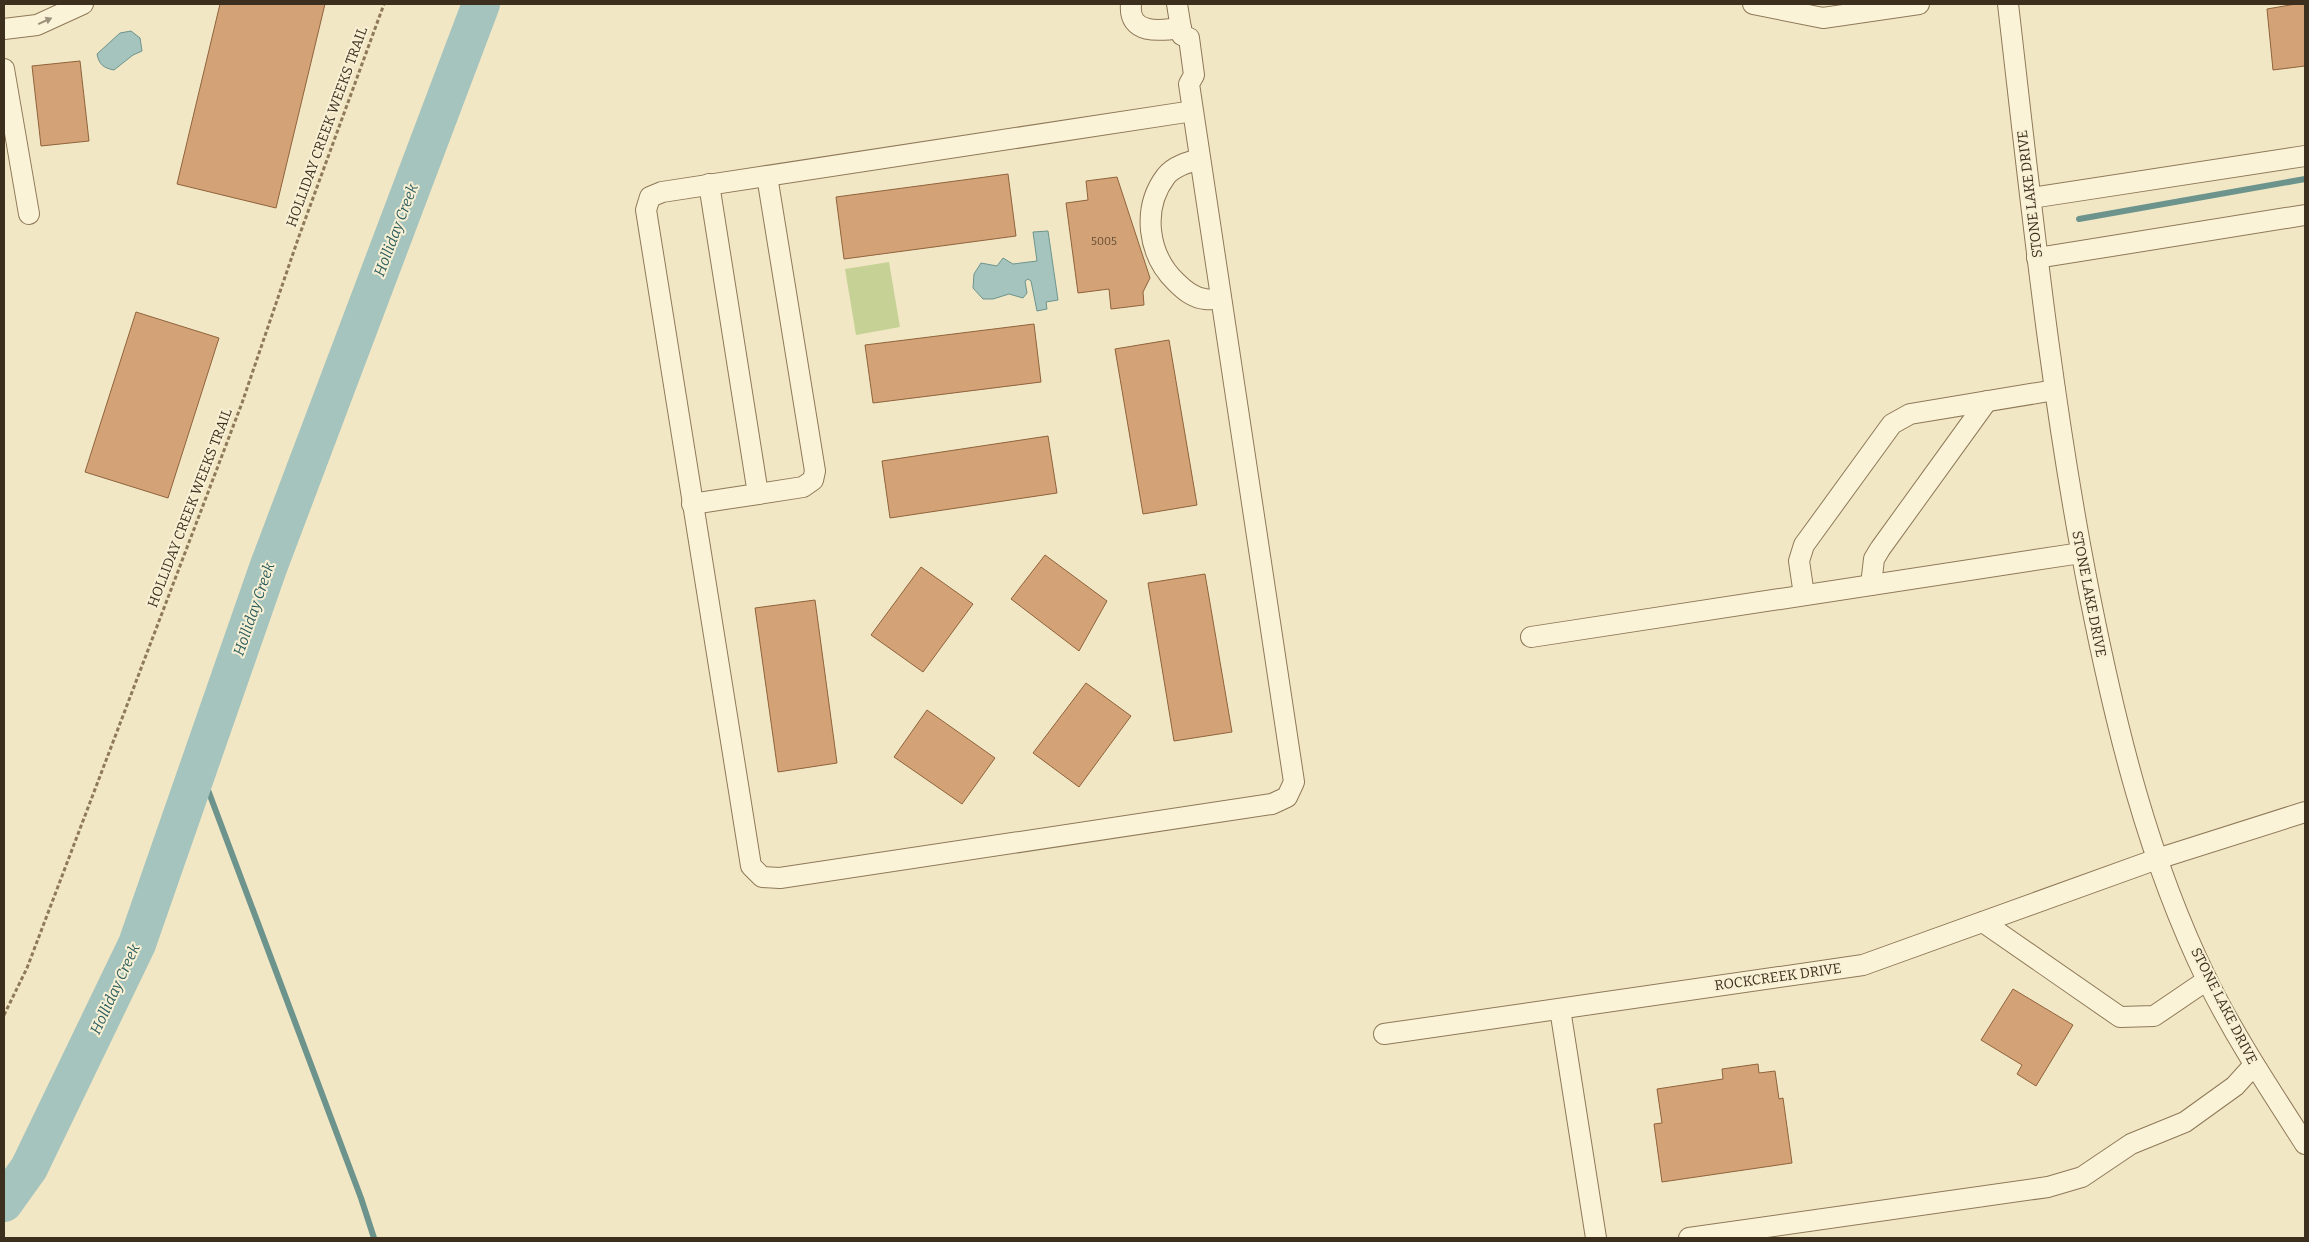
<svg xmlns="http://www.w3.org/2000/svg" width="2309" height="1242" font-family="Bitter,serif">
  <style>
    .green { fill: #c6d196 }
    .water { fill: #a6c4be; stroke: #6c948d }
    .lines { fill: none; stroke-linecap: round; stroke-linejoin: round }
    .stream { stroke: #6c948d; stroke-width: 6 }
    .river { stroke: #a6c4be; stroke-width: 38 }
    .building { fill: #d3a377; stroke: #8f633c }
    .minor-casing { stroke: #8e7958; stroke-width: 22 }
    .path { stroke: #8e7958; stroke-width: 3; stroke-dasharray: 4 2.5; stroke-linecap: butt }
    .minor { stroke: #fbf3d8; stroke-width: 20 }
    .oneway { fill: #9c917b }
    .labels { text-anchor: middle; dominant-baseline: central; stroke-width: 4; stroke-linejoin: round; paint-order: stroke }
    .number-label { font-size: 11px; fill: #624c34 }
    .street-label { font-size: 14px; fill: #3d2f1e; stroke: #f8f0d4 }
    .water-label { font-size: 15px; font-style: italic; fill: #2c5d5e; stroke: #f8f0d4 }
  </style>
  <rect width="100%" height="100%" fill="#f2e7c4"/>
  <path class="green" d="M889 262 900 327 856 335 845 269Z"/>
  <g class="water">
    <path d="M131 31 140 38 142 51 133 55 114 70C104 68 99 65 97 54L120 33Z"/>
    <path d="M1048 231 1058 300 1046 302 1047 309 1037 311 1031 281 1028 279 1025 281 1027 293 1023 298 1009 294 993 299H983L973 288 974 274 981 263 997 266 1003 258 1013 264 1037 261 1033 232Z"/>
  </g>
  <g class="lines">
    <g class="stream">
      <path d="M2079 219 2305 179"/>
      <path d="M199 766 361 1198 374 1238"/>
    </g>
    <path class="river" d="M4 1203 29 1168 137 944 268 568 481 4"/>
  </g>
  <g class="building">
    <path d="M220 4H325L276 208 177 184Z"/>
    <path d="M2296 4H2305V66L2273 70 2267 9Z"/>
    <path d="M80 61 89 141 41 146 32 66Z"/>
    <path d="M1008 174 1016 236 844 259 836 197Z"/>
    <path d="M1117 177 1150 278 1143 292 1144 305 1111 309 1109 289 1078 293 1066 203 1088 200 1086 181Z"/>
    <path d="M136 312 219 338 168 498 85 472Z"/>
    <path d="M1034 324 1041 382 873 403 865 345Z"/>
    <path d="M1169 340 1197 505 1143 514 1115 349Z"/>
    <path d="M1048 436 1057 493 890 518 882 461Z"/>
    <path d="M1045 555 1107 601 1079 651 1011 599Z"/>
    <path d="M921 567 973 604 923 672 871 635Z"/>
    <path d="M1205 574 1232 732 1174 741 1148 583Z"/>
    <path d="M815 600 837 763 778 772 755 608Z"/>
    <path d="M1086 683 1131 716 1079 787 1033 753Z"/>
    <path d="M927 710 995 758 962 804 894 757Z"/>
    <path d="M2013 989 2073 1025 2036 1086 2017 1074 2022 1065 1981 1040Z"/>
    <path d="M1758 1064 1759 1073 1775 1071 1779 1099 1783 1098 1792 1163 1662 1182 1654 1124 1662 1123 1657 1089 1723 1079 1722 1069Z"/>
  </g>
  <g class="lines">
    <defs>
      <g id="minor">
        <path d="M1131 4C1128 35 1160 31 1181 28"/>
        <path d="M1177 4 1182 35"/>
        <path d="M1753 4 1823 18 1919 4"/>
        <path d="M2008 4C2031 202 2051 401 2090 597 2116 728 2148 859 2207 980 2235 1037 2271 1091 2305 1144"/>
        <path d="M4 29 37 25 83 4"/>
        <path d="M1182 35 1189 38 1194 75 1189 84 1294 782 1287 797 1272 804 780 878 762 877 751 866 646 210 650 197 662 192 1193 111"/>
        <path d="M4 69 29 214"/>
        <path d="M1200 159C1188 162 1174 166 1166 176 1141 209 1148 255 1176 282 1184 290 1193 298 1205 299 1210 300 1216 299 1221 298"/>
        <path d="M2031 198 2305 156"/>
        <path d="M2037 258 2305 215"/>
        <path d="M758 494 803 487 813 480 815 471 767 176"/>
        <path d="M692 504 758 494 709 184"/>
        <path d="M1871 585 1874 559 1880 549 1987 401"/>
        <path d="M1804 595 1799 561 1804 545 1892 424 1910 414 2055 390"/>
        <path d="M1531 637 2081 553"/>
        <path d="M1983 922 2120 1017 2154 1016 2207 980"/>
        <path d="M1560 1009 1596 1238"/>
        <path d="M1384 1034 1863 965 2157 859 2305 812"/>
        <path d="M1689 1238 2048 1187 2082 1177 2131 1144 2185 1122 2235 1086 2254 1065"/>
      </g>
    </defs>
    <use href="#minor" class="minor-casing"/>
    <path class="path" d="M4 1015 27 968 242 403 298 239 384 4"/>
    <use href="#minor" class="minor"/>
  </g>
  <defs><path id="oneway-solid" d="M-6-.8H1V-3.2L6.5 0L1 3.2V.8H-6Z" transform="scale(1.25)"/></defs>
  <use class="oneway" href="#oneway-solid" transform="translate(45 21) rotate(-24)"/>
  <g class="labels">
    <g class="number-label">
      <text x="1104" y="241">5005</text>
    </g>
    <g class="street-label">
      <text transform="translate(327 127) rotate(-70)">HOLLIDAY CREEK WEEKS TRAIL</text>
      <text transform="translate(2030 194) rotate(-97)">STONE LAKE DRIVE</text>
      <text transform="translate(190 508) rotate(-69)">HOLLIDAY CREEK WEEKS TRAIL</text>
      <text transform="translate(2089 594) rotate(79)">STONE LAKE DRIVE</text>
      <text transform="translate(1778 977) rotate(-8)">ROCKCREEK DRIVE</text>
      <text transform="translate(2224 1006) rotate(63)">STONE LAKE DRIVE</text>
    </g>
    <g class="water-label">
      <text transform="translate(396 230) rotate(-69)">Holliday Creek</text>
      <text transform="translate(254 609) rotate(-71)">Holliday Creek</text>
      <text transform="translate(115 989) rotate(-65)">Holliday Creek</text>
    </g>
  </g>
  <rect width="2309" height="1242" fill="none" stroke="#3d2f1e" stroke-width="10"/>
</svg>
